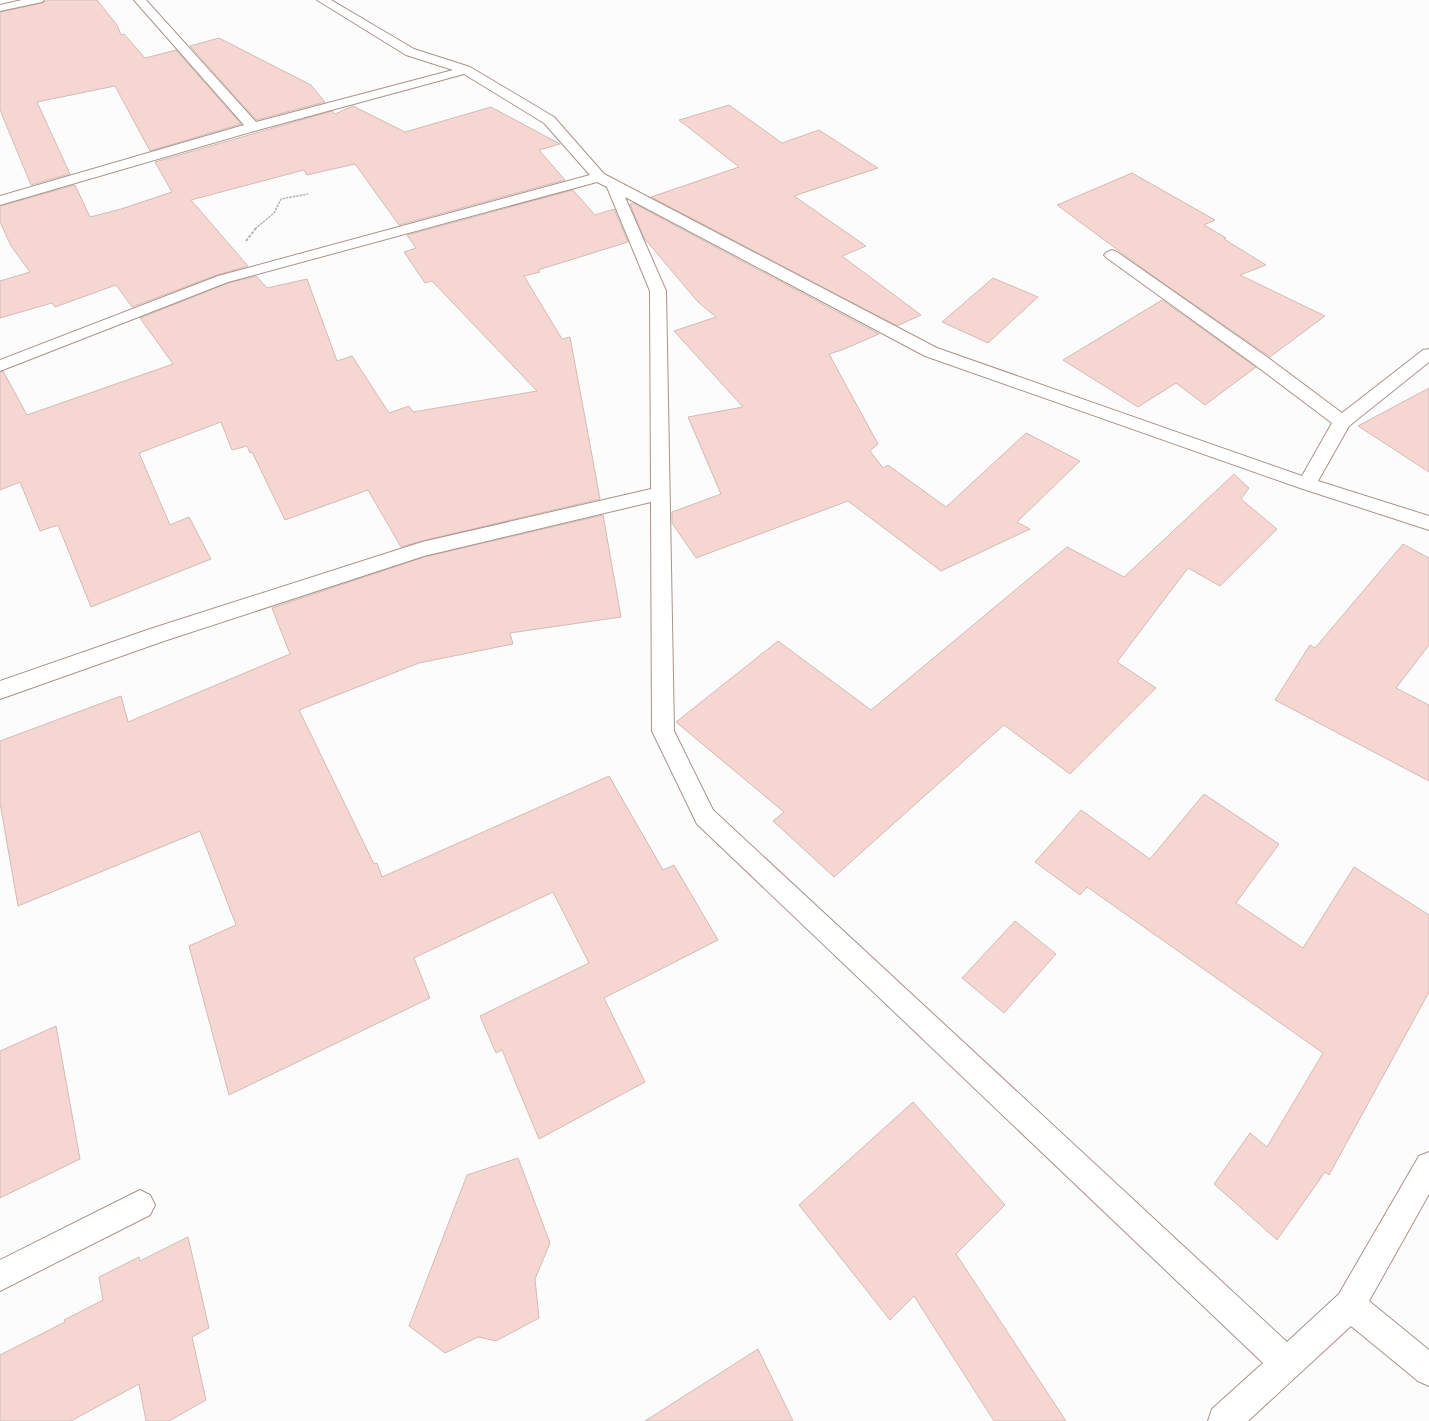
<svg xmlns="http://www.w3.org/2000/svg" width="1429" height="1421" font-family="Commissioner,sans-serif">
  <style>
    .building { fill: #f5d6d0; stroke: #d5bbb6 }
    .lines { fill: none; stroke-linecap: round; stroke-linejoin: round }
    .minor-casing { stroke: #aa938a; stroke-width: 2 }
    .path-far1 { stroke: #b7b3b2; stroke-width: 1.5; stroke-dasharray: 2.5 1; stroke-linecap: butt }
    .path { stroke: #b7b3b2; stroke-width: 2; stroke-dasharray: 3 1.5; stroke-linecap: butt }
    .minor { fill: #fff; fill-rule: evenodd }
  </style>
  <rect width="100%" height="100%" fill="#fcfcfc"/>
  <g class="building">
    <path d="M48 0H97L117 25 121 35 124 34 145 58 176 50 241 124 150 151 115 86 37 102 70 174 31 185 0 110V12L42 3Z"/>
    <path d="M219 38 311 85 325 102 256 120 190 46Z"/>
    <path d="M729 105 782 143 819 130 878 168 794 196 866 246 842 256 921 315 897 326 651 197 739 167 679 120Z"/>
    <path d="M353 106 405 132 491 107 560 144 539 150 565 180 399 225 355 164 307 175 304 170 191 200 248 266 217 275 132 307 116 285 55 307 52 303 0 318V281L30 272 11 246 0 222V206L75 185 90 217 121 209 172 192 155 162 332 111 335 114Z"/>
    <path d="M1132 173 1215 220 1204 225 1226 238 1224 239 1266 265 1240 275 1325 316 1270 357 1153 276 1057 205Z"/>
    <path d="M573 190 595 215 614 209 628 242 538 270 540 272 524 276 562 339 570 337 600 499 422 541 401 547 368 490 285 520 252 452 250 453 247 446 232 450 221 422 139 453 170 525 189 517 211 559 91 607 58 525 40 531 20 482 0 490V372L3 371 27 415 173 364 140 318 228 283 256 276 267 288 307 279 337 361 352 356 389 413 409 406 413 412 537 391 432 281 425 283 404 252 416 248 407 235Z"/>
    <path d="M633 203 879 334 842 350 829 354 878 444 870 451 883 468 888 465 946 507 1026 433 1080 461 1017 522 1030 529 941 571 848 501 696 558 672 523V512L721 494 688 417 743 407 674 331 716 317 698 302 644 238 630 204Z"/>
    <path d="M993 278 1038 297 988 343 942 322Z"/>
    <path d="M1162 300 1256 367 1205 405 1176 383 1138 407 1063 360Z"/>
    <path d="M1429 388V472L1358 426Z"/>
    <path d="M1234 474 1249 488 1241 499 1277 529 1220 586 1188 568 1117 662 1156 688 1070 774 1004 725 834 877 773 821 784 812 676 722 778 641 871 710 1067 547 1124 577Z"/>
    <path d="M603 515 621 617 510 633 513 644 419 663 299 710 374 864 377 863 382 877 609 776 663 870 674 865 718 940 604 998 645 1082 539 1139 502 1050 496 1053 480 1016 589 963 553 892 414 958 430 998 229 1095 189 946 236 925 200 831 18 906 0 803V741L121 696 128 722 290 654 272 608 424 557Z"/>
    <path d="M1403 544 1429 558V645L1396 688 1429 705V781L1275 700 1310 645 1315 648Z"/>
    <path d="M1204 794 1279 844 1236 903 1303 948 1354 867 1429 915V992L1329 1175 1325 1172 1277 1240 1214 1184 1250 1133 1267 1147 1323 1053 1087 887 1080 895 1035 862 1081 810 1150 859Z"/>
    <path d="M1015 921 1056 954 1004 1013 962 978Z"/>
    <path d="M56 1026 80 1159 0 1198V1051Z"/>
    <path d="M913 1102 1005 1205 956 1254 1066 1421H994L914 1296 890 1320 799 1205Z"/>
    <path d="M518 1158 550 1243 535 1279 539 1318 496 1341 478 1337 445 1353 409 1326 467 1175Z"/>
    <path d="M188 1237 209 1328 192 1337 206 1400 169 1421H146L139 1384 71 1421H0V1355L65 1322 64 1320 103 1300 99 1277 139 1257 140 1261Z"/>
    <path d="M758 1349 793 1421H645Z"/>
  </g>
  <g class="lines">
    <defs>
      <g id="minor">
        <path d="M22 0H44L42 2 0 11V5Z"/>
        <path d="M134 0H146L256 122 453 70 406 55 317 0H331L414 49 470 67 554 117 604 174 937 348 1302 476 1332 423 1255 365 1107 258 1104 255 1107 252 1112 250 1117 252 1267 357 1342 413 1423 350 1429 349V362L1349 426 1318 481 1429 516V530L1300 488 925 356 625 197 666 291 674 731 713 810 1287 1342 1339 1294 1419 1156 1429 1152V1194L1369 1301 1429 1350V1386L1418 1381 1351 1326 1248 1421H1208L1212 1409 1263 1363 697 824 652 731 651 502 424 556 164 641 0 699V681L150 629 422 542 651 489 650 291 607 187 597 182 228 282 0 371V360L218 276 590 175 544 123 464 74 258 130 0 205V196L244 125Z"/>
        <path d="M140 1190 150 1195 155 1205 150 1215 0 1291V1260Z"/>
      </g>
    </defs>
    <use href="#minor" class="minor-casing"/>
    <path class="path-far1" d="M255 229 274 213 281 199 308 194"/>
    <path class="path" d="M246 241 256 228"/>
    <use href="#minor" class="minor"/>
  </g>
</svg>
